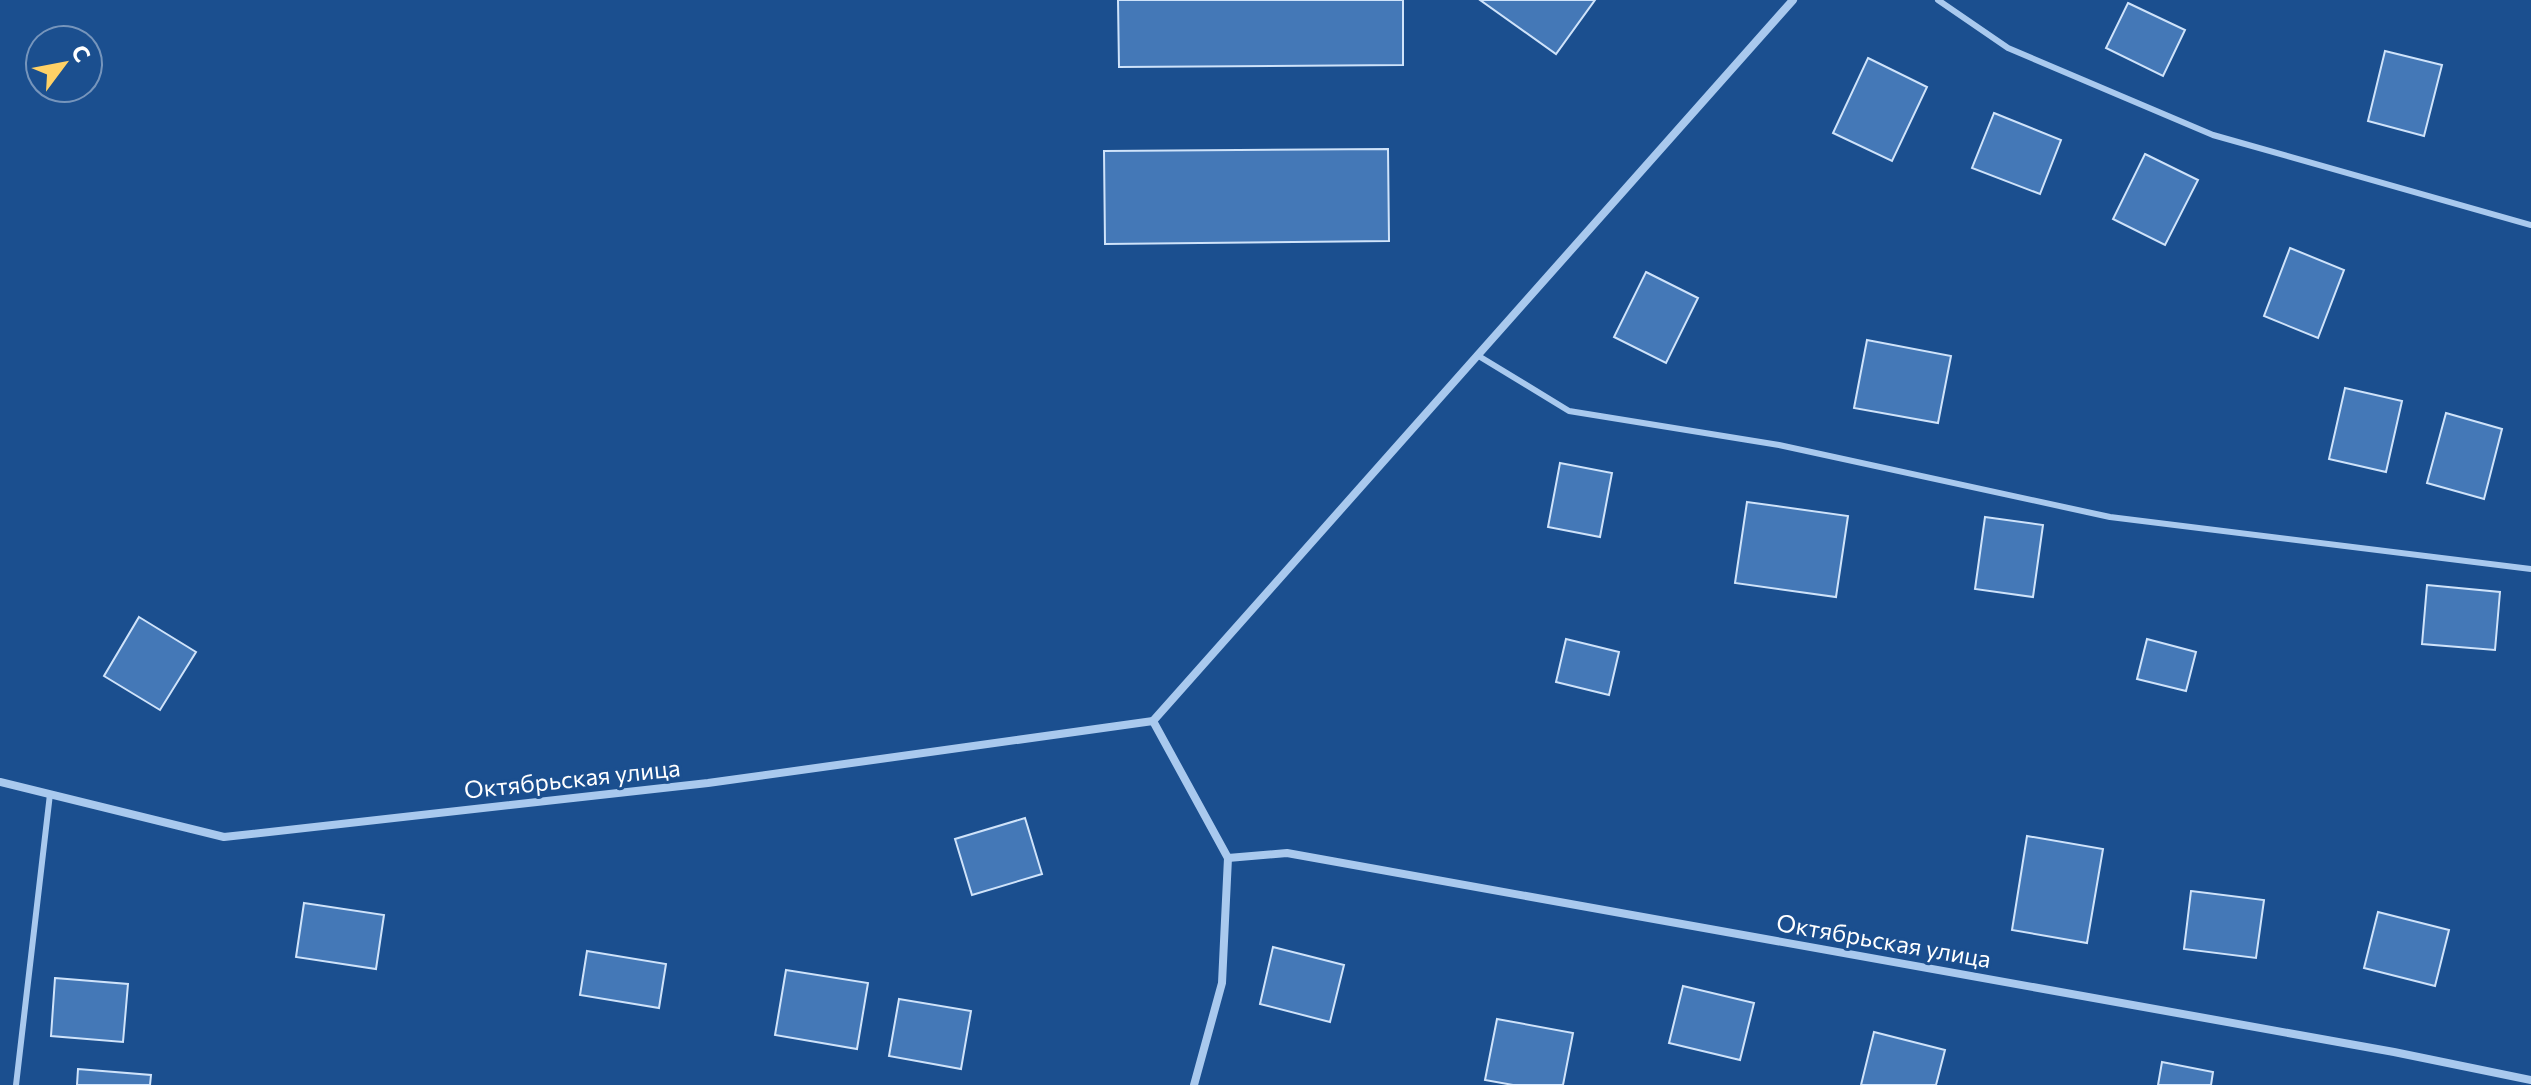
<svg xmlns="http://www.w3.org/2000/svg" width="2531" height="1085" font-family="Commissioner,sans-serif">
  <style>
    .building { fill: #4478b7; stroke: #cfe3fa; stroke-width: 2 }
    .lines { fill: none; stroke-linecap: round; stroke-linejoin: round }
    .lane { stroke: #a9c9ee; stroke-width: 6 }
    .street { stroke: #a9c9ee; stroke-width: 8 }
    .labels { text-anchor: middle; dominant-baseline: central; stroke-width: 6; stroke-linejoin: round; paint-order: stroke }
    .street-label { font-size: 24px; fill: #fff; stroke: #1b4f8f }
  </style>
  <rect width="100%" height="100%" fill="#1b4f8f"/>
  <g class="building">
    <path d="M1118 0H1403V65L1119 67Z"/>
    <path d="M1480 0H1595L1556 54Z"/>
    <path d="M2128 3 2185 30 2163 76 2106 48Z"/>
    <path d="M2385 51 2442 65 2424 136 2368 121Z"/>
    <path d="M1868 58 1927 87 1892 161 1833 133Z"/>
    <path d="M1994 113 2061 140 2040 194 1972 168Z"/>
    <path d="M1388 149 1389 241 1105 244 1104 151Z"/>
    <path d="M2145 154 2198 180 2165 245 2113 219Z"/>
    <path d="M2290 248 2344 270 2318 338 2264 316Z"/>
    <path d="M1646 272 1698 298 1666 363 1614 337Z"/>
    <path d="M1867 340 1951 356 1938 423 1854 408Z"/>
    <path d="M2345 388 2402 401 2386 472 2329 459Z"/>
    <path d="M2446 413 2502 429 2484 499 2427 483Z"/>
    <path d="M1560 463 1612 473 1600 537 1548 527Z"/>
    <path d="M1747 502 1848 516 1836 597 1735 583Z"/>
    <path d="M1985 517 2043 525 2033 597 1975 589Z"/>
    <path d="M2427 585 2500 592 2495 650 2422 644Z"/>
    <path d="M139 617 196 652 160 710 104 676Z"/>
    <path d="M1566 639 1619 652 1609 695 1556 682Z"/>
    <path d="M2147 639 2196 652 2186 691 2137 679Z"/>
    <path d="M1025 818 1042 874 972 895 955 839Z"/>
    <path d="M2027 836 2103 849 2087 943 2012 930Z"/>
    <path d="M2191 891 2264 900 2256 958 2184 949Z"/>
    <path d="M304 903 384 915 376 969 296 957Z"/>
    <path d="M2378 912 2449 930 2435 986 2364 968Z"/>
    <path d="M1273 947 1344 965 1330 1022 1260 1004Z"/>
    <path d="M587 951 666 964 659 1008 580 995Z"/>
    <path d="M786 970 868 983 857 1049 775 1035Z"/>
    <path d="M55 978 128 984 123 1042 51 1036Z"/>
    <path d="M1683 986 1754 1003 1740 1060 1669 1043Z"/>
    <path d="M899 999 971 1011 961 1069 889 1056Z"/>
    <path d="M1497 1019 1573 1033 1563 1085H1513L1485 1080Z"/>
    <path d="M1874 1032 1945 1050 1936 1085H1861Z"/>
    <path d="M2162 1062 2213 1072 2211 1085H2158Z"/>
    <path d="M78 1069 151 1075 150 1085H77Z"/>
  </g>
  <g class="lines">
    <g class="lane">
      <path d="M1938 0 2008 48 2213 135 2531 225"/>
      <path d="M1477 355 1569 411 1779 445 2110 517 2531 569"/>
      <path d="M16 1085 50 794"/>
    </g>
    <g class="street">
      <path d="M1153 721 1793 0"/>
      <path d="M1153 721 1228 858 1222 983 1194 1085"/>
      <path d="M0 782 224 837 708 783 1153 721"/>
      <path d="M1228 858 1287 853 2394 1052 2531 1080"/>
    </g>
  </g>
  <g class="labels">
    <g class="street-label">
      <text transform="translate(572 778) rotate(-6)">Октябрьская улица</text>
      <text transform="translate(1884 940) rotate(10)">Октябрьская улица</text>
    </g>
  </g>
  <g transform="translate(64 64) rotate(58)"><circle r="38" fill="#1b4f8f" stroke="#7695bc" stroke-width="2"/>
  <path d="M0-6L14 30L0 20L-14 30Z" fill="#ffd166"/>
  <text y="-12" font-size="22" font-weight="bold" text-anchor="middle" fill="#ffffff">С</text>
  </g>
</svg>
